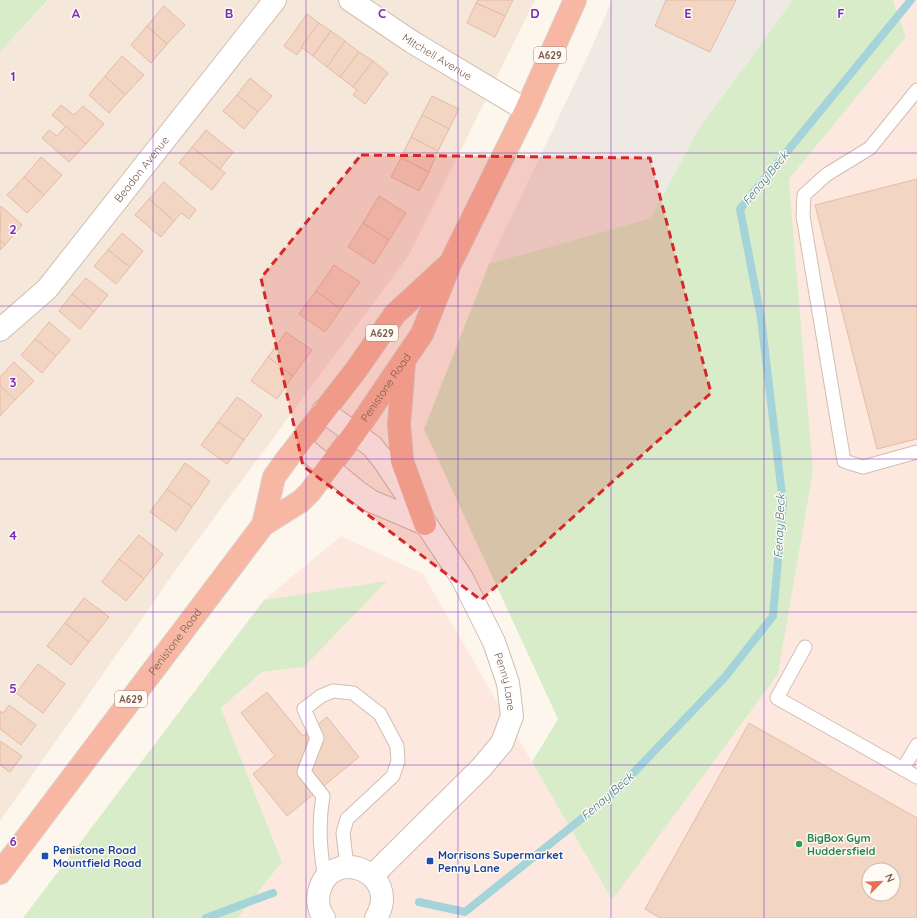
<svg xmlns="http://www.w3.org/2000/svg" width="917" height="918" font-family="Quicksand,sans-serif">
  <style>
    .residential { fill: #f5e8da }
    .commercial { fill: #fde8e0; fill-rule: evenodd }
    .industrial { fill: #efe9e4 }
    .green { fill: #d8ecc9 }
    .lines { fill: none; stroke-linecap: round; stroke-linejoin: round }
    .stream { stroke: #a5d3da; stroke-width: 8 }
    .building { fill: #f3d5c3; stroke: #e6bba3; fill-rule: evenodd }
    .lane-casing { stroke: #d1beb0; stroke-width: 15 }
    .street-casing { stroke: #d1beb0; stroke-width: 24 }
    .highway-casing { stroke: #dad1cd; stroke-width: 24 }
    .lane { stroke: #fff; stroke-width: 13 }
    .street { stroke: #fff; stroke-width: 22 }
    .highway { stroke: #f7b7a3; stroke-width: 22 }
    .marked { fill: #d62828; fill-opacity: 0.2; stroke: #d62828; stroke-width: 3; stroke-dasharray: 8 5; stroke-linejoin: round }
    .grid { fill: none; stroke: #7b2cbf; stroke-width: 1; stroke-opacity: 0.55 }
    .leisure-dot { fill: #2e9e5b; stroke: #fffaf3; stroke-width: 1.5 }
    .transit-dot { fill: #1a4fb4; stroke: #fffaf3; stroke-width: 1.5 }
    .labels { text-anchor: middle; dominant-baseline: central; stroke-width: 3; stroke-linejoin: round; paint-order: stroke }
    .shield { fill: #fffaf3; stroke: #a28b7f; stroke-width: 1 }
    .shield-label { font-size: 10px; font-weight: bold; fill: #7a5c4d }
    .street-label { font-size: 11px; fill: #7a5c4d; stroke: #fffaf3 }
    .leisure-label { font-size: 11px; font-weight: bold; fill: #27864d; stroke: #fffaf3; text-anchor: start }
    .transit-label { font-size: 11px; font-weight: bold; fill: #164399; stroke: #fffaf3; text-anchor: start }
    .water-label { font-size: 12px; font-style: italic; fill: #437c86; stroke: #fffaf3 }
    .grid-label { font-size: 13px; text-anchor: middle; font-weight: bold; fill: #7b2cbf; stroke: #fffaf3; stroke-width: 3; stroke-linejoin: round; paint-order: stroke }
  </style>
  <rect width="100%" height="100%" fill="#fdf6ec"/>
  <path class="residential" d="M49 0H535L409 255 185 557 0 821V52Z"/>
  <path class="commercial" d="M893 0H917V918H237L282 862 221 708 262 672 304 667 386 582 264 600 341 536 423 574 612 900 813 470 789 179 906 37ZM869 870H893V894H869Z"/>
  <path class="industrial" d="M612 0H793L698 130 651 218 489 264 592 47Z"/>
  <g class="green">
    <path d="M0 0H48L0 52Z"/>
    <path d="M793 0H893L906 37 789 179 813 470 778 674 612 900 532 762 558 719 424 429 489 264 651 218 698 130Z"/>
    <path d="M387 581 304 667 262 672 221 708 282 862 239 916 237 918H23L264 600Z"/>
  </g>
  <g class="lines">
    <g class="stream">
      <path d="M419 902 465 912 616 791 725 677 773 616 783 503 761 318 740 209 911 0"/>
      <path d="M206 918 273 893"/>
    </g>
  </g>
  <g class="building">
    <path d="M478 0H513L505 16 476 3Z"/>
    <path d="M666 0H736L710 52 655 26Z"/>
    <path d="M476 3 505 16 495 37 467 23Z"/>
    <path d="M164 6 185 25 167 44 147 26Z"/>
    <path d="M307 14 319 23 297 55 284 46Z"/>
    <path d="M319 23 331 31 313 56 301 47Z"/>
    <path d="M147 26 167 44 151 63 131 45Z"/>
    <path d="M331 31 345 41 327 67 313 56Z"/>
    <path d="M345 41 359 52 340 77 327 67Z"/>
    <path d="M359 52 373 61 353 87 340 77Z"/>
    <path d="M122 56 144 75 125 95 105 76Z"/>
    <path d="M373 61 388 73 365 104 353 95 357 90 353 87Z"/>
    <path d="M105 76 125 95 109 113 89 95Z"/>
    <path d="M250 78 272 96 258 112 237 95Z"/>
    <path d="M237 95 258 112 244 129 223 111Z"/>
    <path d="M432 96 459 109 449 129 422 115Z"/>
    <path d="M61 105 74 115 83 106 104 124 86 144 52 115Z"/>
    <path d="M422 115 449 129 438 151 411 137Z"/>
    <path d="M66 126 86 144 69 162 42 138 49 130 57 136Z"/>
    <path d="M206 130 233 152 220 169 192 147Z"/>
    <path d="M411 137 438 151 429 172 401 158Z"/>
    <path d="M192 147 225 173 212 190 179 163Z"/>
    <path d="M41 157 62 175 44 195 24 177Z"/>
    <path d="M401 158 429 172 419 191 391 177Z"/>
    <path d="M24 177 44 195 27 213 7 195Z"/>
    <path d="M917 179V439L877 449 815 205Z"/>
    <path d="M164 182 196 210 189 219 181 213 174 221 149 199Z"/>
    <path d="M379 196 406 213 389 240 363 223Z"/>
    <path d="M149 199 174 221 161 237 135 215Z"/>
    <path d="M1 206 22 225 5 245 0 240Z"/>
    <path d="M363 223 389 240 374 264 348 247Z"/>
    <path d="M122 233 143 251 130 267 108 250Z"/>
    <path d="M0 240 5 245 0 250Z"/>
    <path d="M108 250 130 267 116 284 94 266Z"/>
    <path d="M334 265 360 282 341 309 316 291Z"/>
    <path d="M86 278 108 295 94 312 72 294Z"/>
    <path d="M316 291 341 309 325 332 299 314Z"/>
    <path d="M72 294 94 312 80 329 59 311Z"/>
    <path d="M49 322 70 340 56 356 35 339Z"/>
    <path d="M286 332 312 350 293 376 268 357Z"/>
    <path d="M35 339 56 356 42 373 21 355Z"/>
    <path d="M268 357 293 376 277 399 251 381Z"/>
    <path d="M14 362 34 381 15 400 0 385V377Z"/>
    <path d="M0 385 15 400 0 416Z"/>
    <path d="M237 397 262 415 244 440 218 422Z"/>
    <path d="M218 422 244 440 227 464 201 445Z"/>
    <path d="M185 463 210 481 192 507 167 489Z"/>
    <path d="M167 489 192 507 176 531 150 512Z"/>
    <path d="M139 535 163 554 144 579 119 559Z"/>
    <path d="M119 559 144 579 126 601 102 582Z"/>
    <path d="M84 598 109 617 89 642 65 623Z"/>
    <path d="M65 623 89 642 71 665 47 646Z"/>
    <path d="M38 664 65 684 43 713 16 693Z"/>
    <path d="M267 692 303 736 327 717 359 757 287 816 253 774 275 756 241 713Z"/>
    <path d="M9 705 36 725 21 745 0 729V711L3 713Z"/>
    <path d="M749 723 917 818V918H660L645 909ZM869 870H893V894H869Z"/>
    <path d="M0 741 22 756 10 772 0 765Z"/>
  </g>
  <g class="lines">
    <defs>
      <g id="lane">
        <path d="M917 90 870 148 826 175 804 195 803 216 844 461 863 467 917 452"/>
        <path d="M805 647 777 698 903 769"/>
        <path d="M917 745 903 769 917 777"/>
        <path d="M325 879C320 850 318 825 323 796L304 772 317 738 304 709 321 696 333 691 353 693 380 714 397 746 398 761 393 776 347 819 343 833 347 867"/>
      </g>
      <g id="street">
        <path id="s1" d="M350 0 412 42 526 110"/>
        <path id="s2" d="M0 330 47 289 275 0"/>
        <path id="s3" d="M323 411 372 446 384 461 462 578 494 642 508 683 512 716 502 743 481 768 372 876"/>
        <path d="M299 444 358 492 371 501 425 524"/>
        <path d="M324 918C319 911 317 901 319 892 330 844 403 872 376 918"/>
      </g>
      <g id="highway">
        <path d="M404 362 399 424 402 461 425 524"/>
        <path d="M263 525 274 477 287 459 356 370 395 314 446 267"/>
        <path id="s4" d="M0 873 263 525 301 501 310 492 354 434 422 334 450 264 526 110 575 0"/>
      </g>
    </defs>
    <use href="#lane" class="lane-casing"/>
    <use href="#street" class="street-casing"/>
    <use href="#highway" class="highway-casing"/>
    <use href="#lane" class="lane"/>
    <use href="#street" class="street"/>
    <use href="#highway" class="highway"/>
  </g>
  <path class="marked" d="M361 155 650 158 711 393 481 600 303 466 261 278Z"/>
  <path class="grid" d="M153 0V918M306 0V918M458 0V918M611 0V918M764 0V918M0 153H917M0 306H917M0 459H917M0 612H917M0 765H917"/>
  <circle class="leisure-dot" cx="799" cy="844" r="4"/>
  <g class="transit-dot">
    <rect x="41" y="852" width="8" height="8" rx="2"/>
    <rect x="426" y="857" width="8" height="8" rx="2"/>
  </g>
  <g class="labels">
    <g class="shield">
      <rect x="534" y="47" width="32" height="16" rx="3"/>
      <rect x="366" y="325" width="32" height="16" rx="3"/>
      <rect x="115" y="691" width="32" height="16" rx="3"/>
    </g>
    <g class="shield-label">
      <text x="550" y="55">A629</text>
      <text x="382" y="333">A629</text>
      <text x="131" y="699">A629</text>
    </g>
    <g class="street-label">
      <text stroke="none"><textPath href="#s1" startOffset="104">Mitchell Avenue</textPath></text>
      <text stroke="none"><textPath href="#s2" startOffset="215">Beadon Avenue</textPath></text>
      <text stroke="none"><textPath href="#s4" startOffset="623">Penistone Road</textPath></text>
      <text stroke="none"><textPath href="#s4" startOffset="290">Penistone Road</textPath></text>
      <text stroke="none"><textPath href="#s3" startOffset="333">Penny Lane</textPath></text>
    </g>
    <g class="leisure-label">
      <text x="807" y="838">BigBox Gym<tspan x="807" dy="13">Huddersfield</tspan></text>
    </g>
    <g class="transit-label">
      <text x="53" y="850">Penistone Road<tspan x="53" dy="13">Mountfield Road</tspan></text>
      <text x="438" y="855">Morrisons Supermarket<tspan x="438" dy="13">Penny Lane</tspan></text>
    </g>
    <g class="water-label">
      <text transform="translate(765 178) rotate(-51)">Fenay Beck</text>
      <text transform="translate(779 526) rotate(-88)">Fenay Beck</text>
      <text transform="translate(607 796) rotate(-41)">Fenay Beck</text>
    </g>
  </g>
  <g class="grid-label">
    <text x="76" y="18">A</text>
    <text x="229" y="18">B</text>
    <text x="382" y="18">C</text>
    <text x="535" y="18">D</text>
    <text x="688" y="18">E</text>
    <text x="841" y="18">F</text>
    <text x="13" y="81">1</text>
    <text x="13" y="234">2</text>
    <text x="13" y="387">3</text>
    <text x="13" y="540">4</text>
    <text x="13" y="693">5</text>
    <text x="13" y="846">6</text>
  </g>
  <g transform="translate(881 882) rotate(66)"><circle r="19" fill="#fffaf3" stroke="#cabbb1"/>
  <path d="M0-3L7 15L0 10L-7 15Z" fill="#e76f51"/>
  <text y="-6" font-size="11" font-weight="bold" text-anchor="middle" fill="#7a5c4d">N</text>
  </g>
</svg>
